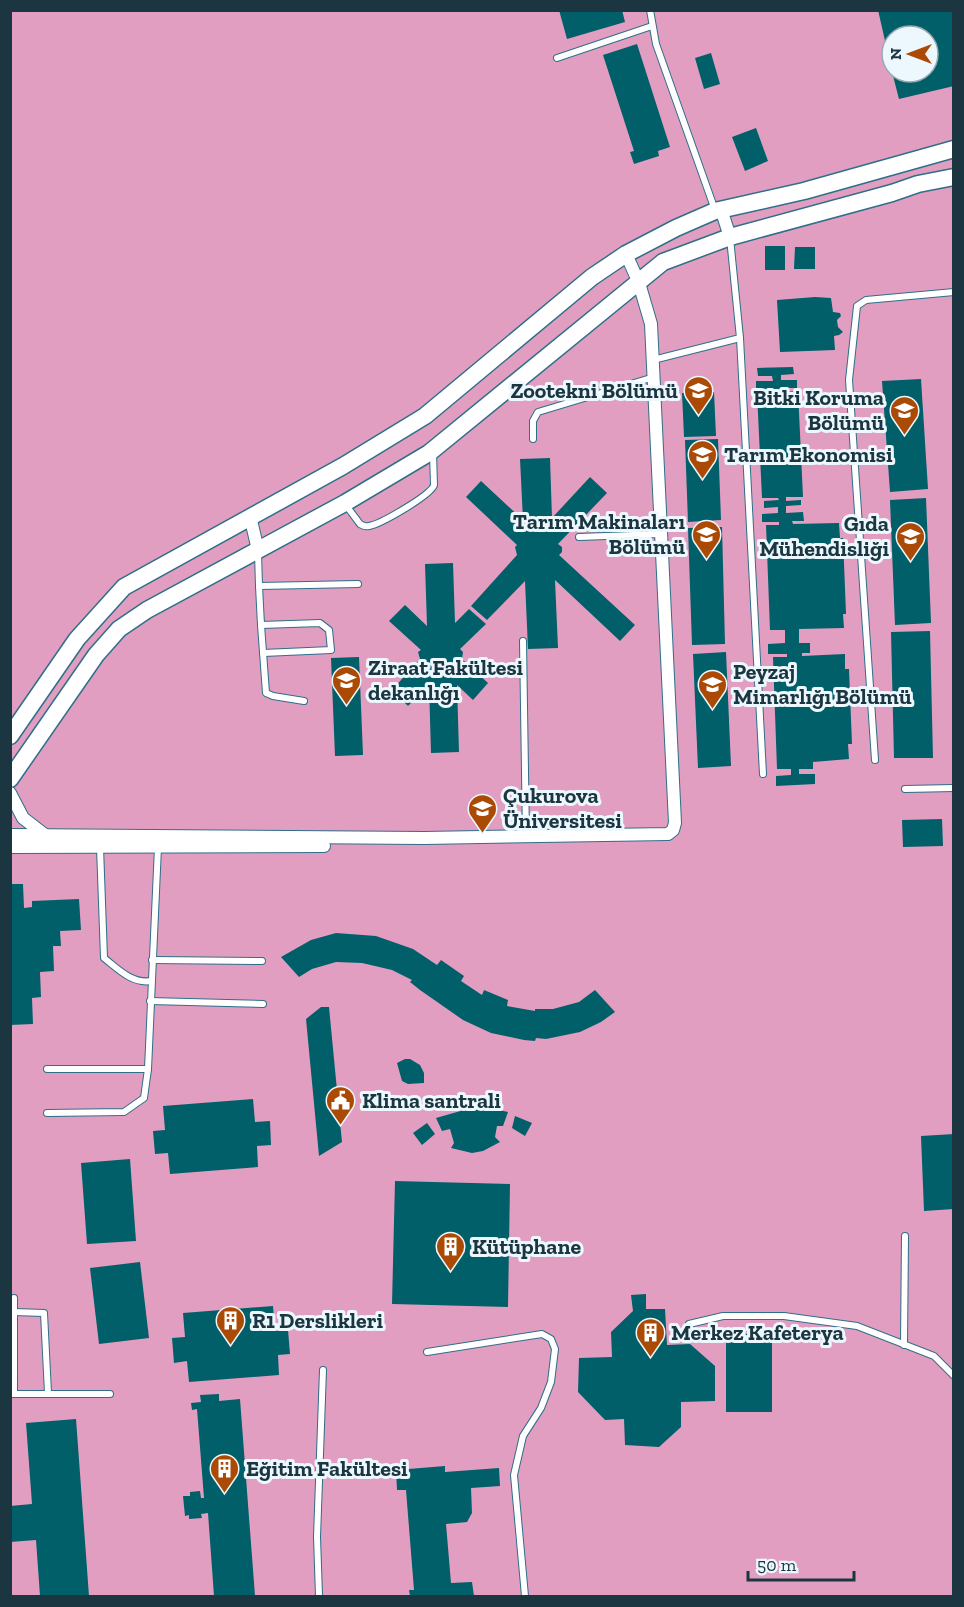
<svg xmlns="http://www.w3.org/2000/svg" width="964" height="1607" font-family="'Zilla Slab',serif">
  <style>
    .green { fill: #e29ec1; fill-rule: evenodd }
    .building { fill: #005f68 }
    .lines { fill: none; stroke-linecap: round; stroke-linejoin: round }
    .lane-casing { stroke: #2e6f89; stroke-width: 8 }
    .street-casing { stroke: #2e6f89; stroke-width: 14 }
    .secondary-casing { stroke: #2e6f89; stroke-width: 19 }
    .lane { stroke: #fff; stroke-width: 6 }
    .street { stroke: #fff; stroke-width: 12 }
    .secondary { stroke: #fff; stroke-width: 16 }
    .labels { text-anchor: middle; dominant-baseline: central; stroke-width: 6; stroke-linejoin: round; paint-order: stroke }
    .poi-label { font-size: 22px; font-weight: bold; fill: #1c3641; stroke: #ecf8fe; text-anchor: start }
  </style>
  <rect width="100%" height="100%" fill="#d4edf9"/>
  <path class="green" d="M11 11H953V1596H11ZM892 36H928V72H892Z"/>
  <g class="building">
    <path d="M559 10H622L625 22 567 39Z"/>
    <path d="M878 10H954V86L899 99 892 72H928V36H892L891 67Z"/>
    <path d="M637 44 670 147 658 151 659 156 634 164 630 152 634 151 603 55Z"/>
    <path d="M711 53 720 84 704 89 695 58Z"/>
    <path d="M756 128 768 161 745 171 732 137Z"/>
    <rect x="765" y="246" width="20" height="24"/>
    <path d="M795 247H815V269H794Z"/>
    <path d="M815 297 831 298 833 312 840 313 841 316 837 320 838 327 843 332 839 335 834 336 835 350 780 352 777 300Z"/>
    <path d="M793 367 794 374 781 375V380H797V388H784V392L798 391 803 497H786V501L801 500V505L786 506V513L803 512 804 521H792L793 524 839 523 840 538H843L846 614H843L844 628 799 629V643H810V653H802V656L845 654V669H849L852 744H848L849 759 813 762V769H799V774H815V784L776 786V776L791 775V769H777L773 657H787V654H768V644L785 643V630H770L766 525H779V522H762V514L778 513V507L764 508V501L779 500 778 498H762L757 393 771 392V390H756V381H773L772 376H758L757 368Z"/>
    <path d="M921 379 928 489 890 492 882 381Z"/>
    <path d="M714 392 716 436 684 437 682 393Z"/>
    <path d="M718 439 721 520 688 522 685 440Z"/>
    <path d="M550 458 552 518 590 477 607 493 558 544 562 547V552L559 555 635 625 620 641 555 580 558 648 528 649 525 581 487 620 471 606 517 555 515 547 517 545 466 497 481 481 523 520 520 459Z"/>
    <path d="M926 498 931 623 895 625 890 500Z"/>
    <path d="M722 527 725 644 692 645 688 528Z"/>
    <path d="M453 563 455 623 469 609 486 624 460 649 463 652 462 659 488 683 473 700 457 685 459 752 431 753 429 685 408 706 392 690 420 659 418 652 421 650 389 621 405 605 427 626 425 564Z"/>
    <path d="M930 631 933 758H894L891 632Z"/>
    <path d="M726 652 731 766 698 768 693 654Z"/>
    <path d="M359 657 363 755 335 756 331 658Z"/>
    <path d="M942 819 943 846 903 847 902 820Z"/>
    <path d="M10 884H23L24 908 32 907V901L79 899 81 930 60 931 61 946H53L54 971 40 972 41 997 32 998 33 1024 10 1025Z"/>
    <path d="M336 933 376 936 413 949 437 965 441 960 464 976 461 981 482 995 484 990 508 1000 507 1006 535 1011V1009H553L579 1002 595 990 615 1012 601 1022 580 1032 546 1039 536 1038 535 1041 524 1040 491 1033 463 1020 420 990 410 982 412 980 392 970 362 963 336 962 312 969 299 977 281 957 311 940Z"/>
    <path d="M321 1007H329L342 1142 319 1156 306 1019Z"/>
    <path d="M405 1059H410L420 1065 424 1073V1083L408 1084 402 1081 397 1063Z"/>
    <path d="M253 1099 255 1122 270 1121 271 1145 257 1146 258 1167 170 1174 168 1153 155 1154 153 1131 165 1130 163 1106Z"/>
    <path d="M471 1108H490L508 1112 503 1126H497L495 1137 500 1142 483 1151 472 1153 451 1148 454 1143 450 1129 442 1131 436 1118Z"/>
    <path d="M515 1116 532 1123 525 1136 512 1128Z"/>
    <path d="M427 1123 435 1134 422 1145 413 1133Z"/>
    <path d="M954 1134V1209L924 1211 921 1136Z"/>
    <path d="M130 1159 136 1241 87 1244 81 1163Z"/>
    <path d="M395 1181 510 1184 508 1307 392 1304Z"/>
    <path d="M140 1262 149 1338 99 1344 90 1268Z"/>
    <path d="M646 1294V1309H665L667 1345 690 1344 715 1366V1401L681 1402V1427L659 1447 625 1445 624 1419 605 1420 578 1392 579 1358 612 1357 611 1332 633 1311 631 1295Z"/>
    <path d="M273 1306 275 1331 288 1330 290 1354 278 1355 279 1375 189 1382 187 1361 174 1363 172 1338 185 1337 183 1313Z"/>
    <path d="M759 1328H772V1412H726V1334H759Z"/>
    <path d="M219 1394V1401L240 1399 255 1596H214L208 1513 201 1514 202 1518 189 1519V1515L185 1516 183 1496H190V1492L200 1491 201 1498H204L197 1409 192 1410 191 1403 201 1402 200 1395Z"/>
    <path d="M76 1419 89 1596H40L36 1540 10 1542V1506L32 1504 26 1423Z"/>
    <path d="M445 1466V1472L499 1468 500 1486 471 1488 472 1513 467 1522 446 1524 451 1583 472 1582 474 1596H410L409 1590H414L406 1490H397L396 1470Z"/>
  </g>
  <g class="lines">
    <defs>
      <g id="lane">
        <path d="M650 10 656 44 715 210"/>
        <path d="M557 58 652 26"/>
        <path d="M740 338 763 774"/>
        <path d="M653 360 740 338 730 238"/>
        <path d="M533 439V421L538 412 654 377"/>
        <path d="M345 504 360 524C364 526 364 527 369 526 381 524 431 495 434 485L433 453"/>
        <path d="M579 537 661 534"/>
        <path d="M258 553 259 586 358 584"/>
        <path d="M259 586 261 625 320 623 329 630 331 650 263 653"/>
        <path d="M261 625 266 693 273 696 304 701"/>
        <path d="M523 641 526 837"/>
        <path d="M875 760 849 380 857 306 866 300 954 292"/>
        <path d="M905 789 954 788"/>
        <path d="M100 847 104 958C118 969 132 984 151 981"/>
        <path d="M152 960 262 961"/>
        <path d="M150 1001 263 1004"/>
        <path d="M47 1069H148"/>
        <path d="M47 1113 124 1112 144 1098 148 1069 158 847"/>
        <path d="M14 1298V1394"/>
        <path d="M14 1312 44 1313 48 1393"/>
        <path d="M689 1324 723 1316H784L857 1326 934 1356 954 1376"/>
        <path d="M904 1345 905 1236"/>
        <path d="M427 1352 542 1334 551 1339 555 1349 551 1382 541 1408 523 1436 514 1475 525 1596"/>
        <path d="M10 1394H110"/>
        <path d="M319 1596 317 1537 323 1370"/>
      </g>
      <g id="street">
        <path d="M721 209 730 237"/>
        <path d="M250 516 258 550"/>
        <path d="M10 793 23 818 45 835"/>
        <path d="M10 835 424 838 668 834 673 830 675 823 651 324 639 283 626 254"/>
        <path d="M10 847 324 846"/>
      </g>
      <g id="secondary">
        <path d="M10 736 77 639 124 587 343 466 425 416 592 277 626 254 676 228 715 211 804 191 954 149"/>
        <path d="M10 779 96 655 119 629 147 610 345 503 429 453 663 262 730 237 892 193 918 184 954 177"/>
      </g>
    </defs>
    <use href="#lane" class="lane-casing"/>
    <use href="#street" class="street-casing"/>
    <use href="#secondary" class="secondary-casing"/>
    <use href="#lane" class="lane"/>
    <use href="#street" class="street"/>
    <use href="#secondary" class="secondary"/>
  </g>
  <defs>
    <symbol id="university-pin" viewBox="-11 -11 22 30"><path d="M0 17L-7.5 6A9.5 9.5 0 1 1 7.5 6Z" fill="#ab4a05" stroke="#ecf8fe"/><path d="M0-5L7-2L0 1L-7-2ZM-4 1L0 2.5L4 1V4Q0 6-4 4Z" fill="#fff"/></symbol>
    <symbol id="civic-pin" viewBox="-11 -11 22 30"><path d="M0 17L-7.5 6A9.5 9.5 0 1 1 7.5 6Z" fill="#ab4a05" stroke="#ecf8fe"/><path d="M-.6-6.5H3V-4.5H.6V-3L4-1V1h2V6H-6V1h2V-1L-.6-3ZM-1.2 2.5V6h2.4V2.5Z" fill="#fff"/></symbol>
    <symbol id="building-pin" viewBox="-11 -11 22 30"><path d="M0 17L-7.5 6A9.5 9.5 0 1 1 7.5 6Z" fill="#ab4a05" stroke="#ecf8fe"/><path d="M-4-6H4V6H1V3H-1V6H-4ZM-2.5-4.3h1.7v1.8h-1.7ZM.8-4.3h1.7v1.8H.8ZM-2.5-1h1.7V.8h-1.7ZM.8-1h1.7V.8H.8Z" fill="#fff"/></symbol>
  </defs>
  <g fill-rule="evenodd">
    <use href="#university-pin" x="682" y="374" width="33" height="45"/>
    <use href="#university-pin" x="888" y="394" width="33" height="45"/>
    <use href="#university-pin" x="686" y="438" width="33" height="45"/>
    <use href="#university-pin" x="690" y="518" width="33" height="45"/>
    <use href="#university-pin" x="894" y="520" width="33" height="45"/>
    <use href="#university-pin" x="330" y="664" width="33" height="45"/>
    <use href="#university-pin" x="696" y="668" width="33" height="45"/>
    <use href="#university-pin" x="466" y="792" width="33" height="45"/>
    <use href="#civic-pin" x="324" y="1084" width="33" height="45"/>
    <use href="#building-pin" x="434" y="1230" width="33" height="45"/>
    <use href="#building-pin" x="214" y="1304" width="33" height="45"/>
    <use href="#building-pin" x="634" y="1316" width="33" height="45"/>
    <use href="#building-pin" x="208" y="1452" width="33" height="45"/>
  </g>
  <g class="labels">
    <g class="poi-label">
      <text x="678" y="390" text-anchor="end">Zootekni Bölümü</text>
      <text x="884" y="397" text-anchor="end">Bitki Koruma<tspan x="884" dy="25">Bölümü</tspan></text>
      <text x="724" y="454">Tarım Ekonomisi</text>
      <text x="685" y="521" text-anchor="end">Tarım Makinaları<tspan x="685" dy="25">Bölümü</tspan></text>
      <text x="889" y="523" text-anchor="end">Gıda<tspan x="889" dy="25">Mühendisliği</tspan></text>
      <text x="368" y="667">Ziraat Fakültesi<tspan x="368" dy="25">dekanlığı</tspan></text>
      <text x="733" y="671">Peyzaj<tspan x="733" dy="25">Mimarlığı Bölümü</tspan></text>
      <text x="503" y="795">Çukurova<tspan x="503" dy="25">Üniversitesi</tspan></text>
      <text x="362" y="1100">Klima santrali</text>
      <text x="472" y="1246">Kütüphane</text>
      <text x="252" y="1320">R1 Derslikleri</text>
      <text x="671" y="1332">Merkez Kafeterya</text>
      <text x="246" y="1468">Eğitim Fakültesi</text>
    </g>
  </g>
  <rect width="964" height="1607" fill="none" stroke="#1c3641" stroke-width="24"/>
  <g transform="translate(910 54) rotate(270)"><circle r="28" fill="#ecf8fe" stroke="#99aab2" stroke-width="1.5"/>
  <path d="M0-4.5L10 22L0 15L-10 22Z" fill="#ab4a05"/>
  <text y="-9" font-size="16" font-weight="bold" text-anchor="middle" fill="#1c3641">N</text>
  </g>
  <path d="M748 1571v9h106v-9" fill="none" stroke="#1c3641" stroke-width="3"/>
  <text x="757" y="1571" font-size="18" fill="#1c3641" stroke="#ecf8fe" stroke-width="4.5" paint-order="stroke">50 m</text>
</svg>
